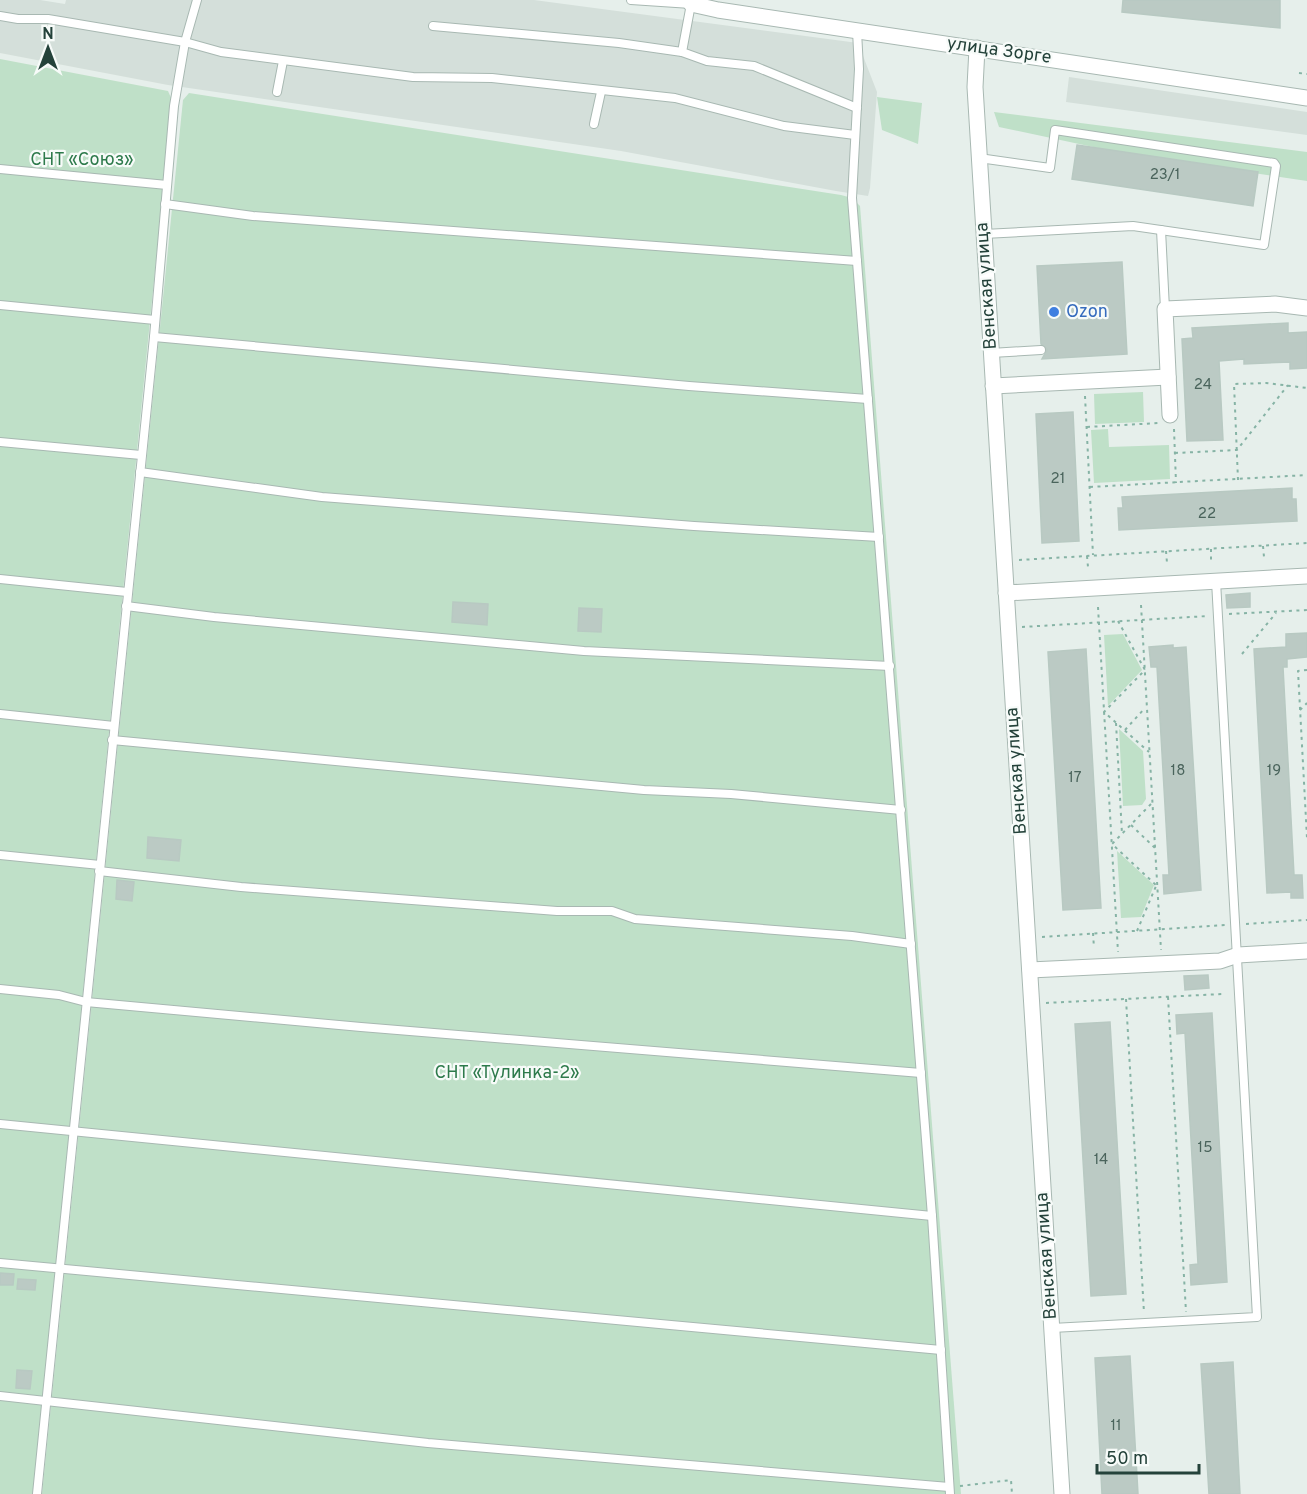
<svg xmlns="http://www.w3.org/2000/svg" width="1307" height="1494" font-family="Overpass,sans-serif">
  <style>
    .built { fill: #d4dfda }
    .green { fill: #bfe0c8 }
    .building { fill: #bbcac4; stroke: #b8c9c2; stroke-width: 1.5 }
    .lines { fill: none; stroke-linecap: round; stroke-linejoin: round }
    .service-casing { stroke: #a8b8b2; stroke-width: 10 }
    .minor-casing { stroke: #a8b8b2; stroke-width: 17 }
    .path { stroke: #86b3a5; stroke-width: 2; stroke-dasharray: 3 4.5; stroke-linecap: butt }
    .service { stroke: #fff; stroke-width: 8 }
    .minor { stroke: #fff; stroke-width: 15 }
    .shop-dot { fill: #3f7fe0; stroke: #f7fbf9; stroke-width: 2 }
    .labels { text-anchor: middle; dominant-baseline: central; stroke-width: 4.5; stroke-linejoin: round; paint-order: stroke }
    .number-label { font-size: 15px; fill: #4a645c }
    .street-label { font-size: 18px; fill: #24423a; stroke: #f7fbf9 }
    .park-label { font-size: 18px; fill: #2d7a4b; stroke: #f7fbf9 }
    .shop-label { font-size: 18px; fill: #366cbe; stroke: #f7fbf9; text-anchor: start }
  </style>
  <rect width="100%" height="100%" fill="#e6efeb"/>
  <g class="built">
    <path d="M0 0H40L65 4 66 0H534L858 43 877 92 870 188 868 196 836 191 621 151 168 85 0 53Z"/>
    <path d="M1069 77 1307 112V135L1066 102Z"/>
  </g>
  <g class="green">
    <path d="M0 59 168 91 172 100 33 1494H0Z"/>
    <path d="M189 93 841 195 852 198 860 206 961 1494H42L183 100Z"/>
    <path d="M877 97 922 103 918 144 882 130Z"/>
    <path d="M994 112 1307 152V181L1126 154 999 127Z"/>
    <path d="M1143 392 1144 422 1095 424 1094 394Z"/>
    <path d="M1108 429 1109 447 1169 445 1170 479 1094 483 1091 430Z"/>
    <path d="M1123 634 1142 670 1108 706 1104 635Z"/>
    <path d="M1119 729 1143 751 1146 799 1142 805 1123 806Z"/>
    <path d="M1117 851 1154 885 1141 917 1121 918Z"/>
  </g>
  <g class="building">
    <path d="M1123 0H1280V28L1122 12Z"/>
    <path d="M1077 145 1258 172 1253 206 1072 179Z"/>
    <path d="M1122 262 1127 354 1042 359 1047 350 1041 344 1037 266Z"/>
    <path d="M1288 323V333L1307 332V368L1290 369V362L1244 364V359L1219 361 1223 440 1187 441 1182 339 1193 338 1192 328Z"/>
    <path d="M1073 412 1079 541 1042 543 1036 414Z"/>
    <path d="M1292 488V499H1296L1297 521 1119 530 1118 508H1123L1122 497Z"/>
    <path d="M1250 593V607L1227 608 1226 595Z"/>
    <path d="M453 602 488 604 487 625 452 622Z"/>
    <path d="M579 608 602 609 601 632 578 631Z"/>
    <path d="M1307 633V657L1287 659V667H1283L1294 875H1302L1303 898H1291V892L1267 893 1254 649 1286 647V634Z"/>
    <path d="M1173 645V648L1186 647 1201 890 1164 894 1163 875H1169L1161 736 1157 667H1151L1149 647Z"/>
    <path d="M1086 649 1101 908 1063 910 1048 652Z"/>
    <path d="M148 837 181 840 179 861 147 858Z"/>
    <path d="M117 880 134 882 132 901 116 899Z"/>
    <path d="M1208 975 1209 988 1185 990 1184 976Z"/>
    <path d="M1212 1013 1227 1282 1191 1285 1190 1265 1198 1264 1185 1033 1177 1034 1176 1015Z"/>
    <path d="M1110 1022 1126 1294 1091 1296 1075 1024Z"/>
    <path d="M0 1273 14 1274 13 1285H0Z"/>
    <path d="M18 1279 36 1280 35 1290 17 1289Z"/>
    <path d="M1130 1356 1138 1494H1102L1095 1358Z"/>
    <path d="M1233 1362 1240 1494H1209L1201 1364Z"/>
    <path d="M17 1370 32 1371 30 1389 16 1388Z"/>
  </g>
  <g class="lines">
    <defs>
      <g id="service">
        <path d="M631 0 691 4 682 52 707 61 754 66 857 108"/>
        <path d="M0 16 18 19H48L185 42 221 52 413 77 492 78 675 98 784 126 855 135"/>
        <path d="M433 26 619 43 682 52"/>
        <path d="M857 31 859 69 852 198 932 1216 950 1494"/>
        <path d="M277 92 283 61"/>
        <path d="M594 124 601 92"/>
        <path d="M979 158 1050 168 1055 130 1274 163 1276 166 1264 245 1133 226 984 234"/>
        <path d="M0 169 167 185"/>
        <path d="M165 204 253 216 857 261"/>
        <path d="M1161 230 1165 309"/>
        <path d="M0 305 155 320"/>
        <path d="M154 337 689 386 868 399"/>
        <path d="M991 353 1041 350"/>
        <path d="M0 442 141 455"/>
        <path d="M140 472 322 497 694 526 879 537"/>
        <path d="M0 579 127 592"/>
        <path d="M126 606 214 617 584 651 890 666"/>
        <path d="M0 714 114 726"/>
        <path d="M112 740 644 790 731 794 901 810"/>
        <path d="M0 855 100 865"/>
        <path d="M99 871 241 887 557 911H612L635 919 852 936 911 944"/>
        <path d="M0 989 59 995 86 1002 361 1027 921 1073"/>
        <path d="M0 1124 932 1216"/>
        <path d="M0 1263 941 1350"/>
        <path d="M1052 1328 1257 1317 1216 581"/>
        <path d="M0 1396 428 1443 949 1487"/>
        <path d="M37 1494 154 337 174 106 185 42 197 0"/>
      </g>
      <g id="minor">
        <path d="M692 0 691 4 718 10 1307 98"/>
        <path d="M977 48 975 87 1062 1494"/>
        <path d="M993 386 1168 377"/>
        <path d="M1170 415 1165 309 1275 304 1307 308"/>
        <path d="M1006 593 1307 576"/>
        <path d="M1030 970 1220 961 1238 955 1307 951"/>
      </g>
    </defs>
    <use href="#service" class="service-casing"/>
    <use href="#minor" class="minor-casing"/>
    <g class="path">
      <path d="M1299 73 1307 74"/>
      <path d="M1085 396 1093 555"/>
      <path d="M1087 427 1159 423"/>
      <path d="M1174 429 1176 483"/>
      <path d="M1175 453 1237 450 1288 385"/>
      <path d="M1238 480 1234 384 1266 383 1307 388"/>
      <path d="M1090 487 1307 475"/>
      <path d="M1263 546 1264 557"/>
      <path d="M1211 549V560"/>
      <path d="M1166 551 1167 563"/>
      <path d="M1087 556 1088 567"/>
      <path d="M1019 560 1307 543"/>
      <path d="M1141 605 1161 950"/>
      <path d="M1098 607 1118 952"/>
      <path d="M1229 614 1307 610"/>
      <path d="M1118 621 1145 670 1104 712 1149 752"/>
      <path d="M1022 627 1208 616"/>
      <path d="M1242 654 1276 613"/>
      <path d="M1307 670 1298 671 1307 838"/>
      <path d="M1300 710 1307 703"/>
      <path d="M1116 723 1122 834"/>
      <path d="M1125 730 1145 708"/>
      <path d="M1151 804 1112 844 1157 886"/>
      <path d="M1131 825 1155 848"/>
      <path d="M1246 924 1307 920"/>
      <path d="M1137 931 1156 886"/>
      <path d="M1093 933 1094 948"/>
      <path d="M1042 937 1225 925"/>
      <path d="M1168 997 1186 1312"/>
      <path d="M1126 999 1144 1313"/>
      <path d="M1046 1003 1222 994"/>
      <path d="M960 1486 1011 1480 1012 1494"/>
    </g>
    <use href="#service" class="service"/>
    <use href="#minor" class="minor"/>
  </g>
  <circle class="shop-dot" cx="1054" cy="312" r="6"/>
  <g class="labels">
    <g class="number-label">
      <text x="1165" y="175">23/1</text>
      <text x="1203" y="385">24</text>
      <text x="1058" y="479">21</text>
      <text x="1207" y="514">22</text>
      <text x="1178" y="771">18</text>
      <text x="1274" y="771">19</text>
      <text x="1075" y="778">17</text>
      <text x="1205" y="1148">15</text>
      <text x="1101" y="1160">14</text>
      <text x="1116" y="1426">11</text>
    </g>
    <g class="street-label">
      <text transform="translate(999 51) rotate(8)">улица Зорге</text>
      <text transform="translate(987 286) rotate(-94)">Венская улица</text>
      <text transform="translate(1017 771) rotate(-94)">Венская улица</text>
      <text transform="translate(1047 1256) rotate(-94)">Венская улица</text>
    </g>
    <g class="park-label">
      <text x="82" y="160">СНТ «Союз»</text>
      <text x="507" y="1073">СНТ «Тулинка-2»</text>
    </g>
    <g class="shop-label">
      <text x="1066" y="312">Ozon</text>
    </g>
  </g>
  <g transform="translate(48 48)" stroke="#f7fbf9" stroke-width="4.5" paint-order="stroke">
  <path d="M0-4.5L10 22L0 15L-10 22Z" fill="#24423a"/>
  <text y="-9" font-size="16" font-weight="bold" text-anchor="middle" fill="#24423a">N</text>
  </g>
  <path d="M1097 1464v9h102v-9" fill="none" stroke="#24423a" stroke-width="3"/>
  <text x="1106" y="1464" font-size="18" fill="#24423a" stroke="#f7fbf9" stroke-width="4.5" paint-order="stroke">50 m</text>
</svg>
